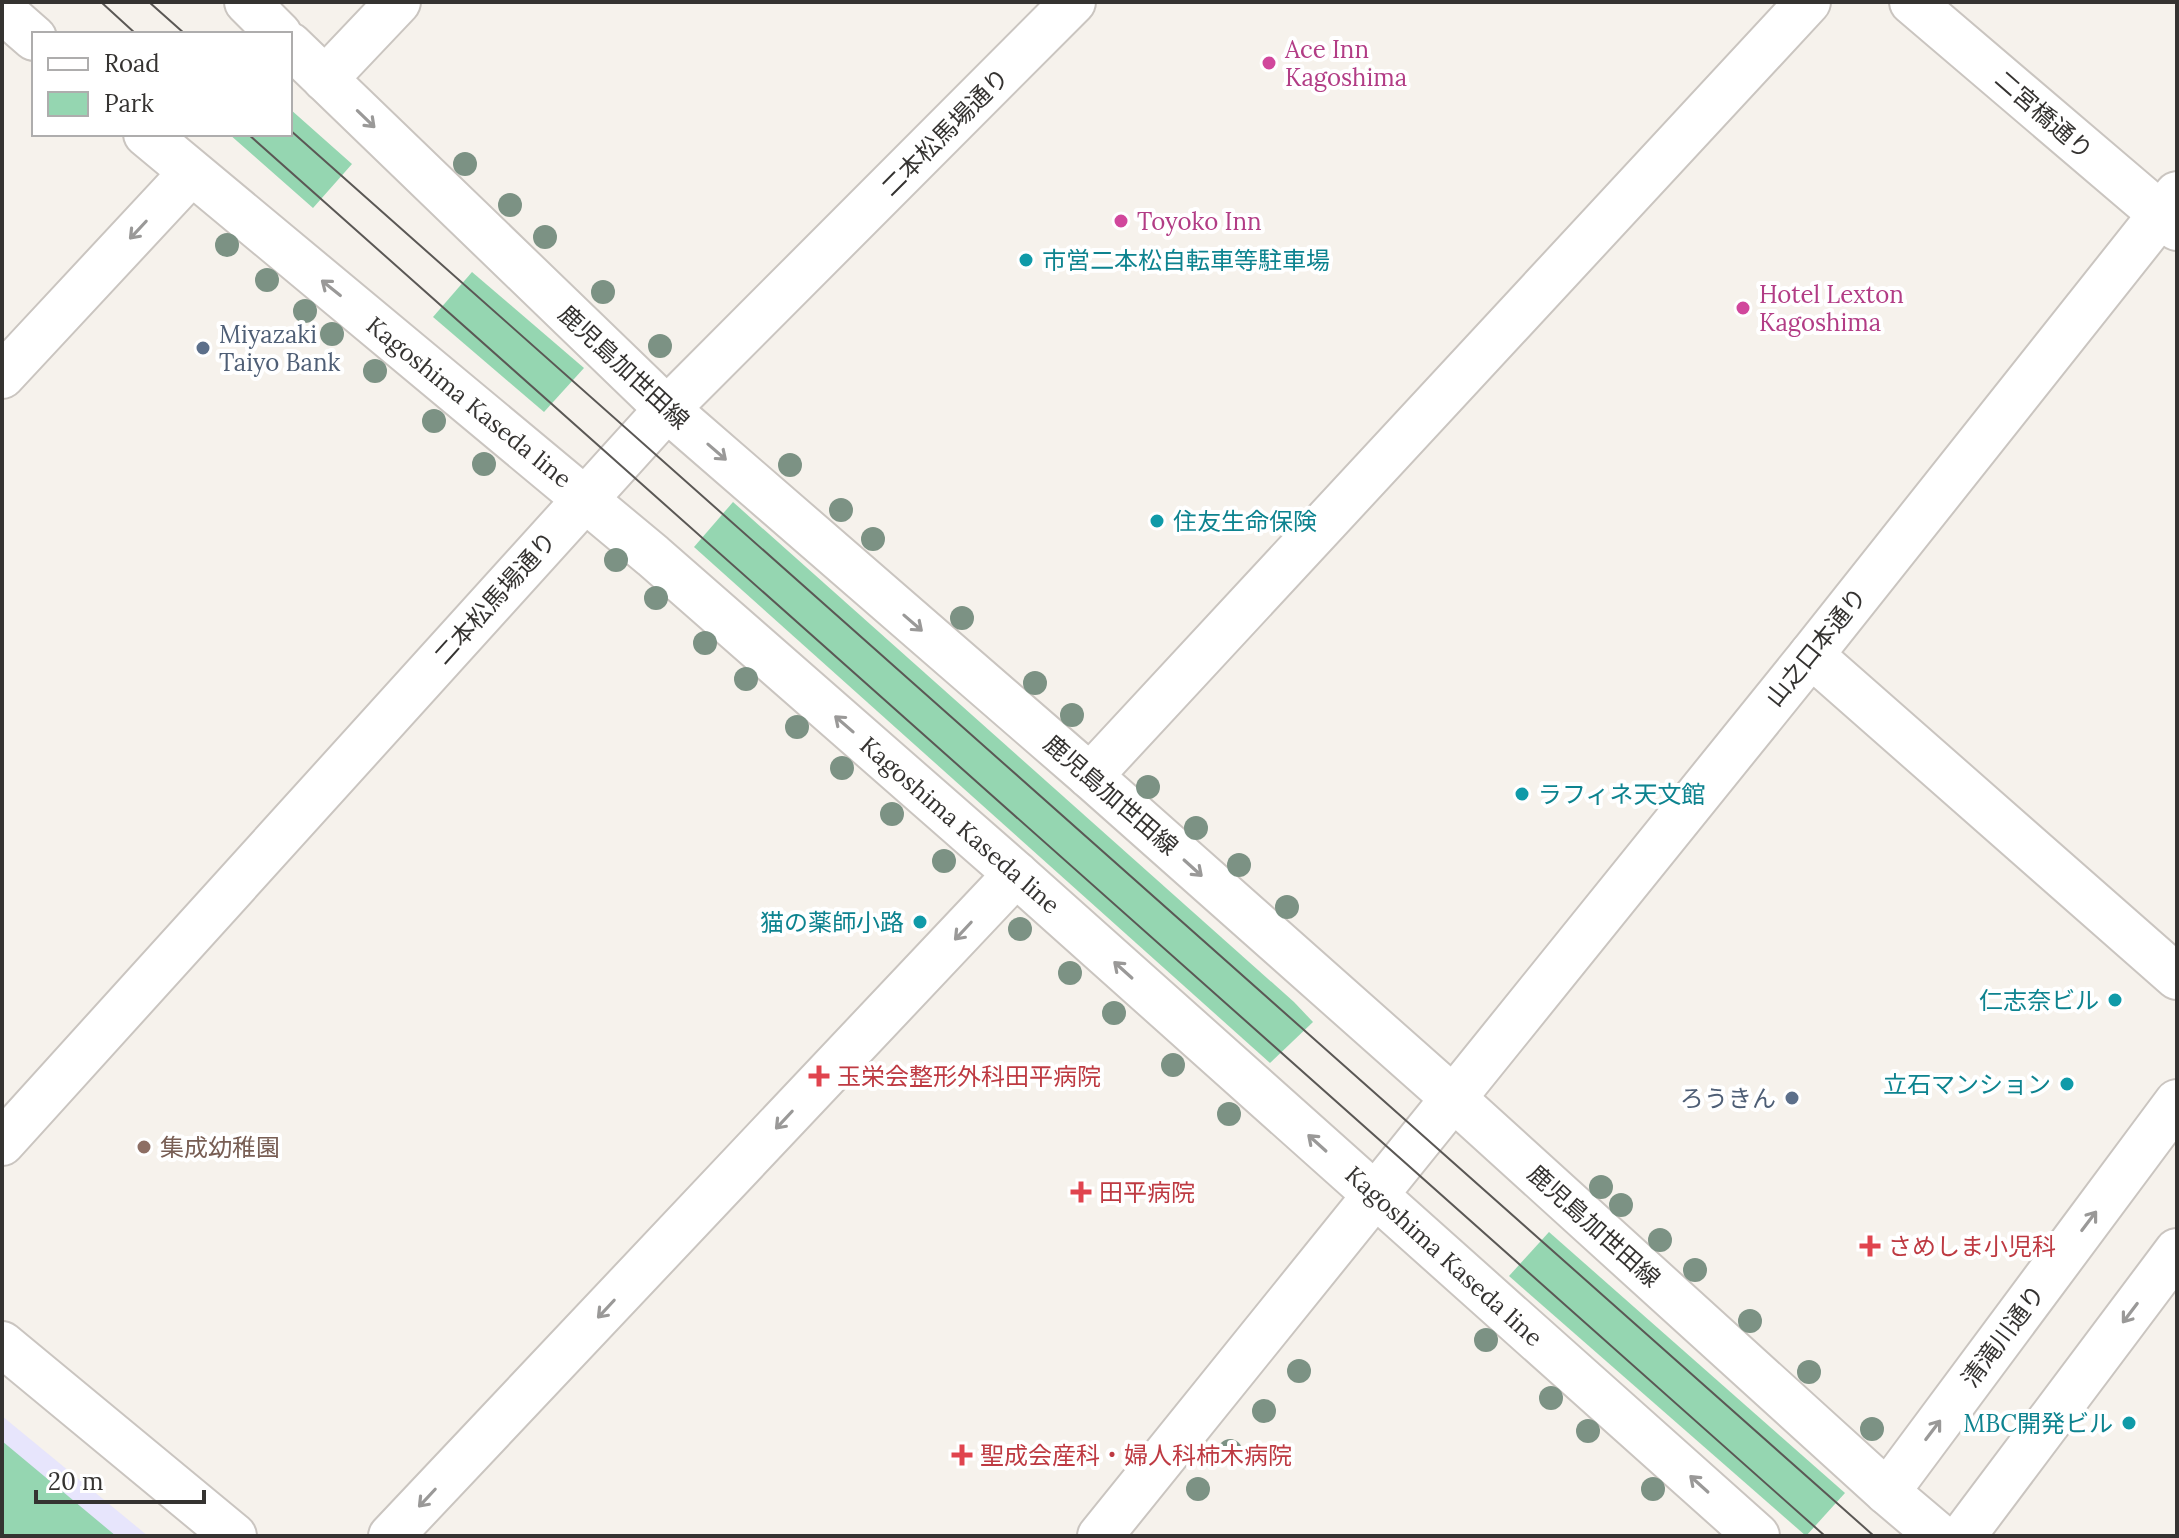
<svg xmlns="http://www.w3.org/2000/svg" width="2179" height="1538" font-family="Lora,'Noto Sans JP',serif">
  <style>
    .education { fill: #e7e5fc }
    .green { fill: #95d6b1 }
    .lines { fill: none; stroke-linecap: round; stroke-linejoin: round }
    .minor-casing { stroke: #cac5c0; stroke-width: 48 }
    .major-casing { stroke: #cac5c0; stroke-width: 48 }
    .minor { stroke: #fff; stroke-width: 44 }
    .major { stroke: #fff; stroke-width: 44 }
    .tram { stroke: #5b5855; stroke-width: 2 }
    .tree { fill: #7c9284 }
    .oneway { stroke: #9a9998 }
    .hotel-dot { fill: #d1479c; stroke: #fff; stroke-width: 3 }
    .culture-dot { fill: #0f9aa8; stroke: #fff; stroke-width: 3 }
    .service-dot { fill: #5c6f8a; stroke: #fff; stroke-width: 3 }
    .health-dot { fill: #e0444e; stroke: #fff; stroke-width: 3 }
    .education-dot { fill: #8d6e63; stroke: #fff; stroke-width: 3 }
    .labels { text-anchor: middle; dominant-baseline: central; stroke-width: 8; stroke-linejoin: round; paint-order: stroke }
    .hotel-label { font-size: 24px; fill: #b23c85; stroke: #fff; text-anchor: start }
    .street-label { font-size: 24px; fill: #353331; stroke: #fff }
    .culture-label { font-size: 24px; fill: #0d838f; stroke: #fff; text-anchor: end }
    .service-label { font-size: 24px; fill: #4e5e75; stroke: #fff; text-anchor: start }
    .health-label { font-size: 24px; fill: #be3a42; stroke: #fff; text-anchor: start }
    .education-label { font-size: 24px; fill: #785e54; stroke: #fff; text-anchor: start }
  </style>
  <rect width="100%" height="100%" fill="#f6f2ec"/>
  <path class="education" d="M2 1416 148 1536H2Z"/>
  <g class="green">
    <path d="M290 109 352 164 313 208 229 134H290Z"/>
    <path d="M472 272 584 368 544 412 433 317Z"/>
    <path d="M733 502 1294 1002 1313 1022 1270 1063 694 547Z"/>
    <path d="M1549 1232 1845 1493 1806 1536 1509 1276Z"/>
    <path d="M2 1441 116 1536H2Z"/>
  </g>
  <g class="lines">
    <defs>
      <g id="minor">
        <path d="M1912 2 2177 228"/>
        <path d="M325 79 398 2"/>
        <path d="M2 376 191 173"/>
        <path d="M1811 655 2177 977"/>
        <path d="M1090 776 1808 2"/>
        <path d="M2 1143 667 409 1073 2"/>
        <path d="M2 1344 234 1536"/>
        <path d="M1887 1492 2177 1102"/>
        <path d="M391 1536 1016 874"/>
        <path d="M1100 1536 1811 655 2177 194"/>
        <path d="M1963 1536 2177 1251"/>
      </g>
      <g id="major">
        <path d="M247 2 279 34"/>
        <path d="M2 10 34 38"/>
        <path d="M290 45 667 409 1090 776 1453 1098 1887 1492 1939 1536"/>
        <path d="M146 134 653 556 1016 874 1757 1536"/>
      </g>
    </defs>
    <use href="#minor" class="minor-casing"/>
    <use href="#major" class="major-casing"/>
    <use href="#minor" class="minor"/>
    <use href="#major" class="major"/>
    <g class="tram">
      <path d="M101 2 136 34"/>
      <path d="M149 2 185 34"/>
      <path d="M290 130 1874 1536"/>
      <path d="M248 134 1825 1536"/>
    </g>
  </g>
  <g class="tree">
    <circle cx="465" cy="164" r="12"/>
    <circle cx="510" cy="205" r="12"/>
    <circle cx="545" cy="237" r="12"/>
    <circle cx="227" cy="245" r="12"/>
    <circle cx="267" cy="280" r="12"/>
    <circle cx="603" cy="292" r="12"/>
    <circle cx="305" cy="311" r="12"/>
    <circle cx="332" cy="334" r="12"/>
    <circle cx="660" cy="346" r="12"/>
    <circle cx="375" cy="371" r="12"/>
    <circle cx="434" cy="421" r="12"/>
    <circle cx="484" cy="464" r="12"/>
    <circle cx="790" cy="465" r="12"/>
    <circle cx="841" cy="510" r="12"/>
    <circle cx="873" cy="539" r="12"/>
    <circle cx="616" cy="560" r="12"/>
    <circle cx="656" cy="598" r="12"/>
    <circle cx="962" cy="618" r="12"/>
    <circle cx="705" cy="643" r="12"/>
    <circle cx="746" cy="679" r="12"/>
    <circle cx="1035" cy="683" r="12"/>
    <circle cx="1072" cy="715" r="12"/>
    <circle cx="797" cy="727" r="12"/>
    <circle cx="842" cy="768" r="12"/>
    <circle cx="1148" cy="787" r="12"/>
    <circle cx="892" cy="814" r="12"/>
    <circle cx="1196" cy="828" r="12"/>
    <circle cx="944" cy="861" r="12"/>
    <circle cx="1239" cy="865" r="12"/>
    <circle cx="1287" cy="907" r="12"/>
    <circle cx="1020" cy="929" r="12"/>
    <circle cx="1070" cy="973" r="12"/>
    <circle cx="1114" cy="1013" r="12"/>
    <circle cx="1173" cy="1065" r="12"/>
    <circle cx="1229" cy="1114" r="12"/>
    <circle cx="1601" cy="1187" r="12"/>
    <circle cx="1621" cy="1205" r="12"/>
    <circle cx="1660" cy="1240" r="12"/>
    <circle cx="1695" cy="1270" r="12"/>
    <circle cx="1750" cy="1321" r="12"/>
    <circle cx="1486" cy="1340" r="12"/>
    <circle cx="1299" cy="1371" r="12"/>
    <circle cx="1809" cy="1372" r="12"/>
    <circle cx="1551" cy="1398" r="12"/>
    <circle cx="1264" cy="1411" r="12"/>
    <circle cx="1872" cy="1429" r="12"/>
    <circle cx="1588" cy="1431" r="12"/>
    <circle cx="1230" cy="1451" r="12"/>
    <circle cx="1198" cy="1489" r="12"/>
    <circle cx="1653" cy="1489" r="12"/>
  </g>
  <defs><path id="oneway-shaft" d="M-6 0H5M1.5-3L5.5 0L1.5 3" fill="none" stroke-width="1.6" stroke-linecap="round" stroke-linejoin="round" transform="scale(2)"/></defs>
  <g class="oneway">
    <use href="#oneway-shaft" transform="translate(366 119) rotate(44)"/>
    <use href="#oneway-shaft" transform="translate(138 230) rotate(133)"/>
    <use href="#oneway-shaft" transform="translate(331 288) rotate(-141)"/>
    <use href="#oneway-shaft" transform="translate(717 452) rotate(41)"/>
    <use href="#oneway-shaft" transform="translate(913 623) rotate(41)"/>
    <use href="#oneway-shaft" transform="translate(844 724) rotate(-139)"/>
    <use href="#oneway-shaft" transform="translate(1193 868) rotate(42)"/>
    <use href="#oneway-shaft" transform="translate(963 931) rotate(133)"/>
    <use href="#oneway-shaft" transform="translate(1123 970) rotate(-138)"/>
    <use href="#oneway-shaft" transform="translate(784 1120) rotate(133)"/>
    <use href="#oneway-shaft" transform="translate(1317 1143) rotate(-138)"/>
    <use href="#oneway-shaft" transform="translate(2089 1221) rotate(-53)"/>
    <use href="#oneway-shaft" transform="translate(606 1309) rotate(133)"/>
    <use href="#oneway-shaft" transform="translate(2130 1313) rotate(127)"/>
    <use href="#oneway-shaft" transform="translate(1933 1430) rotate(-53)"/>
    <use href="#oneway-shaft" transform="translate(1699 1484) rotate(-138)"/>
    <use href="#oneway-shaft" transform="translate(427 1498) rotate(133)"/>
  </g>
  <g class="hotel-dot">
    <circle cx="1269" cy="63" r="8"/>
    <circle cx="1121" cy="221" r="8"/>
    <circle cx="1743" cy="308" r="8"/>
  </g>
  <g class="culture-dot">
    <circle cx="1026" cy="260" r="8"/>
    <circle cx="1157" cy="521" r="8"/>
    <circle cx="1522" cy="794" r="8"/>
    <circle cx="920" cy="922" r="8"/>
    <circle cx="2115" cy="1000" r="8"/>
    <circle cx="2067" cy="1084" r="8"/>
    <circle cx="2129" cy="1423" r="8"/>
  </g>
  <g class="service-dot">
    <circle cx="203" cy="348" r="8"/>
    <circle cx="1792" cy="1098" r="8"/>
  </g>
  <g class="health-dot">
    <path d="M815 1064h8v8h8v8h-8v8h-8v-8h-8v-8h8z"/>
    <path d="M1077 1180h8v8h8v8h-8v8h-8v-8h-8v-8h8z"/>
    <path d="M1866 1234h8v8h8v8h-8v8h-8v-8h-8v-8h8z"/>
    <path d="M958 1443h8v8h8v8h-8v8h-8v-8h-8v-8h8z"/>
  </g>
  <circle class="education-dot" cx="144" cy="1147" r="8"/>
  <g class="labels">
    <g class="hotel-label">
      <text x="1285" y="49">Ace Inn<tspan x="1285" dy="28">Kagoshima</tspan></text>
      <text x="1137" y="221">Toyoko Inn</text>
      <text x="1759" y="294">Hotel Lexton<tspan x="1759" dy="28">Kagoshima</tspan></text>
    </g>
    <g class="street-label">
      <text transform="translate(2044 115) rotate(41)">二宮橋通り</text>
      <text transform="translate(945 132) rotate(-45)">二本松馬場通り</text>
      <text transform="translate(624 367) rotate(43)">鹿児島加世田線</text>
      <text transform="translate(469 402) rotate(39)">Kagoshima Kaseda line</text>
      <text transform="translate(495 598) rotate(-48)">二本松馬場通り</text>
      <text transform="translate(1816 647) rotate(-51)">山之口本通り</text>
      <text transform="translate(1111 795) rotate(41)">鹿児島加世田線</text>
      <text transform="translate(960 825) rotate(41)">Kagoshima Kaseda line</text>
      <text transform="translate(1594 1226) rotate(42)">鹿児島加世田線</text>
      <text transform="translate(1444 1256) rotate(42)">Kagoshima Kaseda line</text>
      <text transform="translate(2003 1336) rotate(-53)">清滝川通り</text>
    </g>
    <g class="culture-label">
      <text x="1042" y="260" text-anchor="start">市営二本松自転車等駐車場</text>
      <text x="1173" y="521" text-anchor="start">住友生命保険</text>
      <text x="1538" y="794" text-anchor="start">ラフィネ天文館</text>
      <text x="904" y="922">猫の薬師小路</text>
      <text x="2099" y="1000">仁志奈ビル</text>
      <text x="2051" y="1084">立石マンション</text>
      <text x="2113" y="1423">MBC開発ビル</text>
    </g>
    <g class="service-label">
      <text x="219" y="334">Miyazaki<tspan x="219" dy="28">Taiyo Bank</tspan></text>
      <text x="1776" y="1098" text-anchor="end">ろうきん</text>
    </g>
    <g class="health-label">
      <text x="837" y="1076">玉栄会整形外科田平病院</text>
      <text x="1099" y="1192">田平病院</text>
      <text x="1888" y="1246">さめしま小児科</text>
      <text x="980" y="1455">聖成会産科・婦人科柿木病院</text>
    </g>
    <g class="education-label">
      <text x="160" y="1147">集成幼稚園</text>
    </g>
  </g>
  <rect width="2179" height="1538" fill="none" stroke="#353331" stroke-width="8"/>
  <rect x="32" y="32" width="260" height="104" fill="#ffffff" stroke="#aeadad" stroke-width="2"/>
  <rect x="48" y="58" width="40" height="12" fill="#ffffff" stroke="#aeadad" stroke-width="2"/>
  <text x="104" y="72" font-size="24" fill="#353331">Road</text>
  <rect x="48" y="92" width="40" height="24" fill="#95d6b1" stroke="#aeadad" stroke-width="2"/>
  <text x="104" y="112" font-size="24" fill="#353331">Park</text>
  <path d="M36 1490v12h168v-12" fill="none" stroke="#353331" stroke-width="4"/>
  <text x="48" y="1490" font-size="24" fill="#353331" stroke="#ffffff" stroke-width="6" paint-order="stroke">20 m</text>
</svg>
